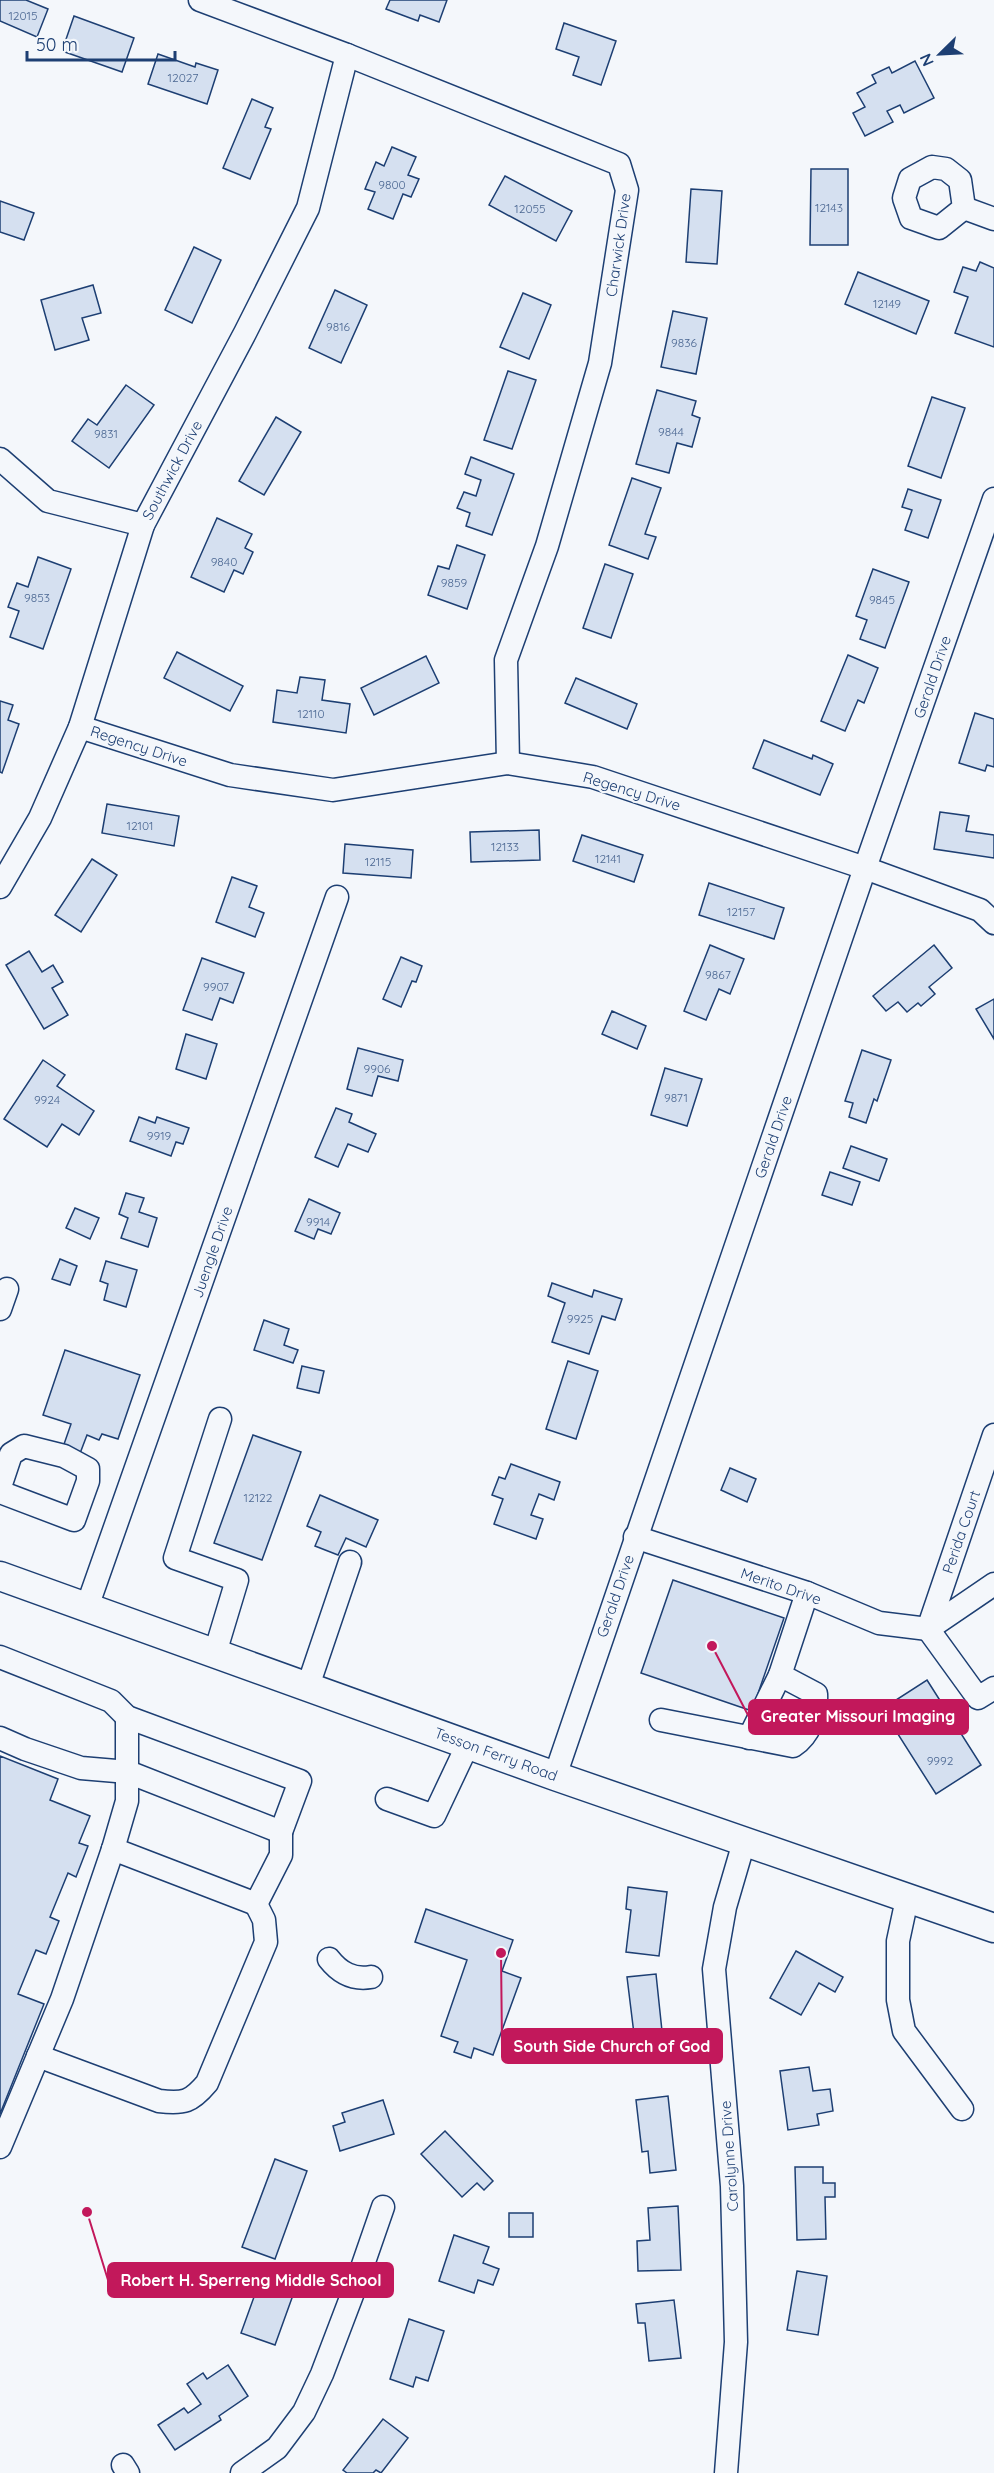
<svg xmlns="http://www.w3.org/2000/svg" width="994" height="2473" font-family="Quicksand,sans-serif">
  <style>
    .building { fill: #d5e0f0; stroke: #1d3f73; stroke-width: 1.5 }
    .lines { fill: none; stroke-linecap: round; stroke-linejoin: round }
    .minor-casing { stroke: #1d3f73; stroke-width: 25 }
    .major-casing { stroke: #1d3f73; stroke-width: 31 }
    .minor { stroke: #f4f7fb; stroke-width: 22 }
    .major { stroke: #f4f7fb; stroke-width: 28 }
    .labels { text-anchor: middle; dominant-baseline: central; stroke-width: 4.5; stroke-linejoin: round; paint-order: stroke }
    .number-label { font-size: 12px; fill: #4b6792 }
    .street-label { font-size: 15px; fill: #1d3f73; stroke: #f4f7fb }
    .leader { fill: none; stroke: #c2185b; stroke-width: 2 }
    .callout-dot { fill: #c2185b; stroke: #f4f7fb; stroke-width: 2 }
    .callout { fill: #c2185b; stroke: #c2185b; stroke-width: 2 }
    .callout-label { font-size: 16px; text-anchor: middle; font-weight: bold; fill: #fff }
  </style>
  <rect width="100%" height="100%" fill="#f4f7fb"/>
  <g class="building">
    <path d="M0 0H26L48 9 37 37 0 21Z"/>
    <path d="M390 0H447L439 22 420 15 418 21 386 9Z"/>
    <path d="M74 16 134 38 122 72 62 51Z"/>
    <path d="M564 23 616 41 601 85 573 75 579 57 556 49Z"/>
    <path d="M158 54 195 67 196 63 218 70 207 104 148 84Z"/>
    <path d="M915 61 934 98 904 113 900 105 887 111 893 122 865 136 853 113 865 107 857 93 876 83 872 75 889 67 892 73Z"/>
    <path d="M252 99 273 108 265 127 271 129 250 179 223 168Z"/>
    <path d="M392 147 416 157 408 175 419 179 411 197 403 194 393 219 368 209 375 192 365 189 376 162 384 166Z"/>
    <path d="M811 169H848V245H810Z"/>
    <path d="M505 176 572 211 556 241 489 205Z"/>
    <path d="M691 189 722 191 717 264 686 262Z"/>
    <path d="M0 201 34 213 24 240 0 232Z"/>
    <path d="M194 247 221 260 192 323 165 310Z"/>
    <path d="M980 262 994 268V347L955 333 968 297 954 292 963 267 976 271Z"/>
    <path d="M858 272 929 301 916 334 845 304Z"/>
    <path d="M93 285 101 313 82 318 89 340 55 350 41 300Z"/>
    <path d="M335 290 367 305 341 363 309 348Z"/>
    <path d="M523 293 551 305 529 359 500 347Z"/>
    <path d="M673 311 707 318 696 374 661 367Z"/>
    <path d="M508 371 536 380 512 449 484 440Z"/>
    <path d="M126 385 154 405 109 468 72 441 88 419 97 425Z"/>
    <path d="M657 390 696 401 692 415 700 418 692 447 677 443 669 473 636 464Z"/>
    <path d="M932 397 965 408 941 478 908 466Z"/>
    <path d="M276 417 301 432 264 495 239 481Z"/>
    <path d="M471 457 514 474 492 535 466 526 470 513 457 508 464 492 476 496 481 480 465 474Z"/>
    <path d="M632 478 661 488 645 534 656 537 648 559 609 545Z"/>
    <path d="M908 489 941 500 928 538 905 530 912 510 902 507Z"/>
    <path d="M217 518 252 534 245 548 253 552 243 574 234 570 224 592 191 577Z"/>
    <path d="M457 545 485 555 467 609 428 595 438 566 449 569Z"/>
    <path d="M38 557 71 569 43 649 10 637 19 611 8 607 17 583 28 587Z"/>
    <path d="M605 564 633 574 611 638 583 628Z"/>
    <path d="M873 569 909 582 885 648 860 639 867 620 856 616Z"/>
    <path d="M177 652 243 686 230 711 164 678Z"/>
    <path d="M848 655 878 668 864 703 858 700 845 731 821 721Z"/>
    <path d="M426 656 439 683 374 715 361 688Z"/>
    <path d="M300 677 325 680 322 700 350 704 346 733 273 722 277 690 297 693Z"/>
    <path d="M576 678 637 704 627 729 565 703Z"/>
    <path d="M0 701 13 705 8 720 19 724 2 773 0 772Z"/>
    <path d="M975 713 994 719V767L987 765 985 771 959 763Z"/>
    <path d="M764 740 812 759 813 755 833 764 820 795 753 768Z"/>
    <path d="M107 804 179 816 174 846 102 833Z"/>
    <path d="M940 812 969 816 966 831 994 835V858L934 849Z"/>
    <path d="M539 830 540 860 471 862 470 832Z"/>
    <path d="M582 835 643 855 634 882 573 861Z"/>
    <path d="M345 844 413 850 411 878 343 873Z"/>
    <path d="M92 859 117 875 81 932 55 915Z"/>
    <path d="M232 877 257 886 249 907 264 913 255 937 216 922Z"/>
    <path d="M709 883 784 908 774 939 699 915Z"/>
    <path d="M710 945 744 959 730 994 719 989 706 1020 684 1011Z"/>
    <path d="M934 945 952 968 929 987 935 994 921 1006 918 1003 907 1012 898 1002 886 1011 873 996Z"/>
    <path d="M29 951 42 972 53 965 63 982 52 988 68 1015 44 1029 6 965Z"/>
    <path d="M401 957 422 966 416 982 412 981 401 1007 383 999Z"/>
    <path d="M202 958 244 973 233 1003 220 998 212 1020 183 1010Z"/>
    <path d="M994 999V1039L976 1009Z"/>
    <path d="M612 1011 646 1026 637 1049 602 1034Z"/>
    <path d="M186 1034 217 1044 206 1079 176 1069Z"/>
    <path d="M358 1048 403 1060 398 1081 378 1076 372 1096 347 1089Z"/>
    <path d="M862 1050 891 1060 877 1101 874 1099 866 1123 849 1117 853 1103 845 1101Z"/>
    <path d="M43 1060 65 1075 57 1086 94 1111 79 1135 62 1124 47 1147 4 1119Z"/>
    <path d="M665 1068 702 1079 687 1126 651 1115Z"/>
    <path d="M336 1108 352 1114 349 1122 376 1134 368 1152 348 1144 338 1167 315 1157Z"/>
    <path d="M139 1117 155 1123 157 1117 189 1128 183 1144 176 1142 171 1156 130 1141Z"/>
    <path d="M851 1146 887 1159 879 1181 843 1168Z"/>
    <path d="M830 1172 860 1182 852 1205 822 1195Z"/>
    <path d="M126 1193 144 1198 139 1212 157 1218 148 1247 121 1238 128 1218 119 1214Z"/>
    <path d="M309 1199 340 1213 331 1234 318 1229 314 1239 295 1231Z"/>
    <path d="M75 1208 99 1218 90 1239 66 1228Z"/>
    <path d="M60 1259 77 1266 70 1285 52 1279Z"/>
    <path d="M106 1261 137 1270 126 1307 104 1300 108 1284 100 1281Z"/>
    <path d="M552 1283 592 1297 594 1290 622 1299 615 1320 602 1316 589 1354 552 1342 565 1303 548 1296Z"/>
    <path d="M264 1320 289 1329 284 1345 298 1350 293 1363 254 1350Z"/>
    <path d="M65 1350 140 1375 118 1439 102 1434 99 1440 87 1435 79 1456 62 1450 71 1424 43 1415Z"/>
    <path d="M568 1361 598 1371 576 1439 546 1429Z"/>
    <path d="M302 1366 324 1371 319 1393 297 1388Z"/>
    <path d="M253 1435 301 1452 262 1560 214 1543Z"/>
    <path d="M511 1464 560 1482 554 1500 539 1494 531 1515 543 1519 536 1539 494 1524 503 1499 492 1495 499 1477 505 1479Z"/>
    <path d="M730 1468 756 1479 747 1502 721 1490Z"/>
    <path d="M320 1495 378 1520 366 1547 346 1538 338 1555 315 1546 321 1532 307 1526Z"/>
    <path d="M673 1580 784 1618 752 1711 641 1673Z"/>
    <path d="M927 1680 981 1765 936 1794 882 1709Z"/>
    <path d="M0 1756 58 1779 50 1800 90 1816 79 1843 88 1846 76 1877 68 1873 50 1917 59 1921 46 1954 36 1950 18 1994 44 2004 0 2114Z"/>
    <path d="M628 1887 667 1892 659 1956 626 1952 631 1910 626 1909Z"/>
    <path d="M426 1909 513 1940 502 1971 521 1978 493 2055 474 2048 471 2058 454 2052 458 2042 441 2036 467 1960 415 1942Z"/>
    <path d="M796 1951 843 1977 835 1992 819 1983 801 2015 770 1998Z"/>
    <path d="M656 1974 662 2031 634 2034 627 1977Z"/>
    <path d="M809 2067 813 2091 830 2089 833 2111 817 2114 819 2125 788 2130 780 2071Z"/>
    <path d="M668 2096 676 2170 650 2173 648 2151 642 2152 636 2100Z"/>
    <path d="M383 2100 394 2134 340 2151 333 2126 345 2122 342 2113Z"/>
    <path d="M445 2131 493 2181 484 2190 477 2183 462 2197 421 2154Z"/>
    <path d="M275 2159 307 2171 275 2259 242 2247Z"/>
    <path d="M795 2167H823V2183H835V2197H825L826 2239 797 2240Z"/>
    <path d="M678 2206 681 2270 638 2271 637 2241 650 2240 648 2208Z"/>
    <rect x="509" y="2213" width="24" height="24"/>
    <path d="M454 2235 489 2247 483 2263 499 2269 493 2285 478 2280 474 2293 439 2281Z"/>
    <path d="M242 2264 297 2284 275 2345 241 2333 254 2297 233 2289Z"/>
    <path d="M797 2271 827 2276 818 2335 787 2330Z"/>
    <path d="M674 2300 681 2358 649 2361 645 2323H638L636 2304Z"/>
    <path d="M409 2319 444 2331 428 2381 416 2377 413 2387 390 2379Z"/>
    <path d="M228 2365 248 2396 219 2416 221 2420 175 2450 158 2425 184 2408 188 2413 201 2404 187 2384 203 2373 207 2379Z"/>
    <path d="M383 2419 408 2438 381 2473 376 2470 373 2473H347L343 2470Z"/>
  </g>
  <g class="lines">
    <defs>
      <g id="minor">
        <path d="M200 0 347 55 619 164 627 190 600 363 547 546 506 660 508 763"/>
        <path d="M932 167 946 169 960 180 964 208 939 228 911 218 904 198 910 179Z"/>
        <path d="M964 208 994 219"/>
        <path d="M0 459 48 501 143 525"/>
        <path d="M80 727 230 775 333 790 508 763 593 777 865 868 980 910 994 923"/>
        <path d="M0 887 40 818 80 727 143 525 245 333 308 208 347 55"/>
        <path d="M0 1309 7 1289"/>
        <path d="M0 1487 11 1454 24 1446 64 1456 88 1469V1481L74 1520 0 1492"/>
        <path d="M635 1537 807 1593 879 1623 928 1629"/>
        <path d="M87 1607 337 897"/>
        <path d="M928 1629 994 1435"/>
        <path d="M928 1629 978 1698 994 1688"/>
        <path d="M928 1629 994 1584"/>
        <path d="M215 1653 237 1580 175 1558 220 1419"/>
        <path d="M0 1657 111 1701 127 1717 300 1781 281 1832 128 1772 81 1768 25 1749 0 1738"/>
        <path d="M308 1686 350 1562"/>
        <path d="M661 1720 793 1746C810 1735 817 1713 816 1694L780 1675 807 1593"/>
        <path d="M749 1738 780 1675"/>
        <path d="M555 1776 865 868 994 499"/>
        <path d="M387 1799 434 1816 468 1744"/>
        <path d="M113 1849 256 1904 281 1855V1832"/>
        <path d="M907 1899 898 1941V2000L904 2031 962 2109"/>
        <path d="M329 1959C340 1973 353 1980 371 1977"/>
        <path d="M38 2056 159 2101C184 2104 191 2102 207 2083L266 1942 264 1920 256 1904"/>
        <path d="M0 2147 62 1999 113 1849 127 1801V1717"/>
        <path d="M123 2465 128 2473"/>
        <path d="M242 2473 277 2448 304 2412 322 2374 357 2282 383 2207"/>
        <path d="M726 2473 736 2342 732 2186 714 1969 725 1907 744 1842"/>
      </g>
      <path id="major" d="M0 1576 555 1776 994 1928"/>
    </defs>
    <use href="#minor" class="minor-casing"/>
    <use href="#major" class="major-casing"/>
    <use href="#minor" class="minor"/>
    <use href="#major" class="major"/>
  </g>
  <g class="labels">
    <g class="number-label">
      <text x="23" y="15">12015</text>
      <text x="183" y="77">12027</text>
      <text x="392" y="184">9800</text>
      <text x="829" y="207">12143</text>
      <text x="530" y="208">12055</text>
      <text x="887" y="303">12149</text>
      <text x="338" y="326">9816</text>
      <text x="684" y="342">9836</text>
      <text x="671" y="431">9844</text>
      <text x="106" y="433">9831</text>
      <text x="224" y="561">9840</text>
      <text x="454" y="582">9859</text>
      <text x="37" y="597">9853</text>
      <text x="882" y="599">9845</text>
      <text x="311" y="713">12110</text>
      <text x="140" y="825">12101</text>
      <text x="505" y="846">12133</text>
      <text x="608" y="858">12141</text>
      <text x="378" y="861">12115</text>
      <text x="741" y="911">12157</text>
      <text x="718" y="974">9867</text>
      <text x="216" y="986">9907</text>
      <text x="377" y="1068">9906</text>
      <text x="676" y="1097">9871</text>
      <text x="47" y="1099">9924</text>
      <text x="159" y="1135">9919</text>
      <text x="318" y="1221">9914</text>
      <text x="580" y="1318">9925</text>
      <text x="258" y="1497">12122</text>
      <text x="940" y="1760">9992</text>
    </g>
    <g class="street-label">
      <text transform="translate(618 245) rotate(-82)">Charwick Drive</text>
      <text transform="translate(172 470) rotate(-62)">Southwick Drive</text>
      <text transform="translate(932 677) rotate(-71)">Gerald Drive</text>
      <text transform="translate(139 746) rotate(18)">Regency Drive</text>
      <text transform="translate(632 791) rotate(17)">Regency Drive</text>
      <text transform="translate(773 1137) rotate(-71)">Gerald Drive</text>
      <text transform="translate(212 1252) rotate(-71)">Juengle Drive</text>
      <text transform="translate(961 1532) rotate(-71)">Perida Court</text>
      <text transform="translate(781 1586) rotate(19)">Merito Drive</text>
      <text transform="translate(615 1596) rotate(-71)">Gerald Drive</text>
      <text transform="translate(496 1754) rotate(20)">Tesson Ferry Road</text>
      <text transform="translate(729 2156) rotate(-94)">Carolynne Drive</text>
    </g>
  </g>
  <path class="leader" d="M712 1646L749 1717M501 1953L502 2046M87 2212L108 2280"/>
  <g class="callout-dot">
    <circle cx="712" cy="1646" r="6"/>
    <circle cx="501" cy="1953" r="6"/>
    <circle cx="87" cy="2212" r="6"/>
  </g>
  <g class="callout">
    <rect x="749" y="1700" width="219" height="34" rx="6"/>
    <rect x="502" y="2029" width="220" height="34" rx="6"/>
    <rect x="108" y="2263" width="285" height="34" rx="6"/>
  </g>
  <g class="callout-label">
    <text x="858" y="1722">Greater Missouri Imaging</text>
    <text x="612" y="2052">South Side Church of God</text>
    <text x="251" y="2286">Robert H. Sperreng Middle School</text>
  </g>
  <g transform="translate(940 54) rotate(246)" stroke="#f4f7fb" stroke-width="4.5" paint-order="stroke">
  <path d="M0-4.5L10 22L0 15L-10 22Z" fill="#1d3f73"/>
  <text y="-9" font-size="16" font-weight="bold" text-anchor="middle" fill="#1d3f73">N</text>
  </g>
  <path d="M27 51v9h148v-9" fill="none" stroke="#1d3f73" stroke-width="3"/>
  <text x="36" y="51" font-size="18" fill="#1d3f73" stroke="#f4f7fb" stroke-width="4.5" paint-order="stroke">50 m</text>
</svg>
